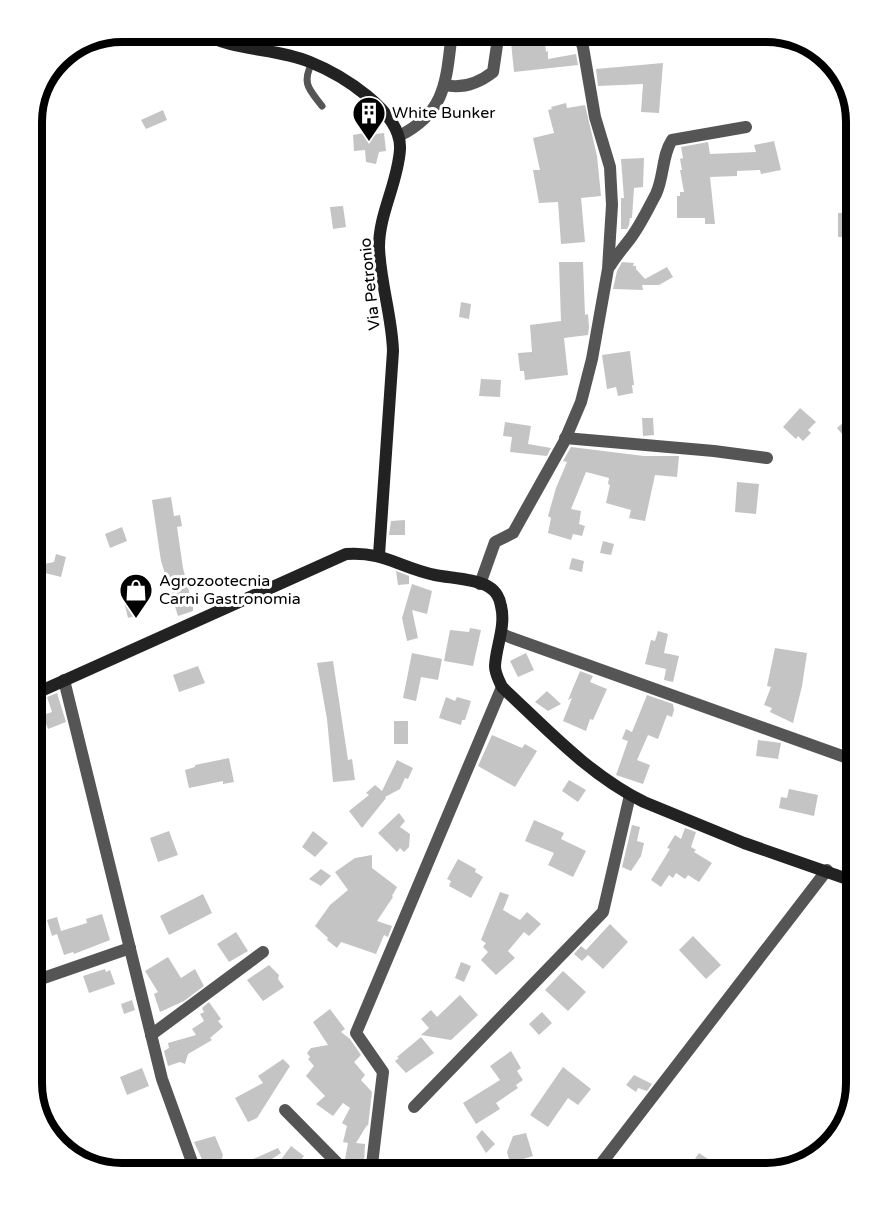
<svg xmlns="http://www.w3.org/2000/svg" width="888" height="1205" font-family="'Varela Round',sans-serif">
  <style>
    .building { fill: #c4c4c4 }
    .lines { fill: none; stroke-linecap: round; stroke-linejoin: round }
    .lane { stroke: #555; stroke-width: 7 }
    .street { stroke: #555; stroke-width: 12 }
    .secondary { stroke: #222; stroke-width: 12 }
    .labels { text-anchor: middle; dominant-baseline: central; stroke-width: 6; stroke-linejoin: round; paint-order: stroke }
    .poi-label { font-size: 16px; fill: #000; stroke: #fff; text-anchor: start }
    .street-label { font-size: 16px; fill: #000; stroke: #fff }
    .rim { fill: none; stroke: #000; stroke-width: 8 }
  </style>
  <rect width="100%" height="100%" fill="#fff"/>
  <g class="building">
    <path d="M145 32H188V35L148 45Z"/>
    <path d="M510 32H544L546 52 548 51V59L576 54 578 65 514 72Z"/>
    <path d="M663 63 659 113 641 112 643 84 598 86 596 69Z"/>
    <path d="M566 103 567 108 585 105 597 156 601 196 581 198 585 242 561 244 558 202 539 203 533 170H540L533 138 554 133 548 110 552 109 551 107Z"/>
    <path d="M163 110 167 120 146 129 141 120Z"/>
    <path d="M375 131V134L384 133 386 151 379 152 376 164 366 162 365 150 354 151 353 135Z"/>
    <path d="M774 141 781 170 761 174 760 170 737 171V176L710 177 715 224H705V218H677V196H680V192H684L680 170H682L680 159 683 158 681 147 708 142 710 154 756 152 754 145Z"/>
    <path d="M644 158 643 187 634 188 632 218H630L629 225 627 229H621V198H624L621 159Z"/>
    <path d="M343 206 346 227 333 229 330 207Z"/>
    <rect x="838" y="213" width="16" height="24"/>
    <path d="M559 262H583L585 315 588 314 589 327 588 335 564 338 568 375 525 380 524 371H520L518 353 532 352 530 325 561 321Z"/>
    <path d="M622 262 634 263 633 266H636V269L645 279 667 267 673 277 659 285H642L643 290 613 289 617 271Z"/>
    <path d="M461 302 471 304 469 319 459 317Z"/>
    <path d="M630 351 634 385H632L633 393 618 396 616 387 607 389 602 355Z"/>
    <path d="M481 379 501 380 500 397 479 396Z"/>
    <path d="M800 408 816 422 808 430 811 433 803 441 798 436 796 439 783 427Z"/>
    <path d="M856 411V451L837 428Z"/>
    <path d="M642 418H653L654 435 643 436Z"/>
    <path d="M505 422 531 426 528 444 551 448 547 456 510 452 512 437 503 436Z"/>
    <path d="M571 447 644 456H679L677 477 655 475 645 521 629 518 631 510 606 503 610 485 608 484 609 478 586 472 571 509 581 511 579 524 585 526 582 536 573 534 571 540 548 533 551 518 548 516 556 488 567 462 563 461Z"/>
    <path d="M737 482 759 484 756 514 735 512Z"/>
    <path d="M171 497 174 516 180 515 182 526 177 527 183 568 193 607V611L178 616 161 561 152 500Z"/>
    <path d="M405 520V535H389L391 521Z"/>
    <path d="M122 527 127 541 110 548 105 534Z"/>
    <path d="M603 541 614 544 611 555 600 553Z"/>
    <path d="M32 552H36L39 565 54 562 56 554 66 557 61 577 41 572 44 586 32 589Z"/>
    <path d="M572 558 584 561 582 572 569 569Z"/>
    <path d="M396 571 409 576V584L398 585Z"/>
    <path d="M133 582 141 614 128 618 120 585Z"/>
    <path d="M412 584 432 591 427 614 412 610 418 638 407 641 402 618Z"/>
    <path d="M470 628 481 630 473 666 444 661 450 630 469 632Z"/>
    <path d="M658 631 668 634 664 653 679 656 673 682 664 680 666 669 645 664 651 640 655 641Z"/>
    <path d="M775 648 807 653 802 686 793 723 770 712 772 708 764 705 771 687 767 686Z"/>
    <path d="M412 653 442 659 438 680 421 677 416 701 403 698Z"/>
    <path d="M526 653 534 670 518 677 510 661Z"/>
    <path d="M333 661 348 760 352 759 355 780 333 782 327 719 317 663Z"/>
    <path d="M198 666 205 683 179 692 173 675Z"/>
    <path d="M580 671 593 676 590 682 607 689 593 720 590 719 586 731 563 721 572 698 568 700Z"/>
    <path d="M547 691 561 704 548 711 535 702Z"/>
    <path d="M57 693 66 722 48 729 43 715 52 712 47 697Z"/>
    <path d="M647 695 673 704 674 710 672 717 667 715 658 739 648 735 637 760 650 765 643 784 616 775 628 741 622 739 626 729 632 732Z"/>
    <path d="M446 697 455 701 457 697 471 701 465 720H462L461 725 439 718Z"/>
    <rect x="394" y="721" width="14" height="23"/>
    <path d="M492 735 522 748 525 744 537 751 515 787 478 766Z"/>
    <path d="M758 740 781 743 778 759 756 756Z"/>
    <path d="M229 758 234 782 223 784V781L189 788 185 770 195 767V765Z"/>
    <path d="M397 760 413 768 408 779 405 778 400 789 385 797 386 798 362 828 349 811 369 795 366 793 375 785 382 791Z"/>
    <path d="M850 769H856V802L846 801Z"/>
    <path d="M569 780 586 790 578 802 562 791Z"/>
    <path d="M789 789 818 795 814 816 779 808 781 797 787 798Z"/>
    <path d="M399 813 405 821 400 827 410 834 409 847 404 852 400 848 397 852 378 833Z"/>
    <path d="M534 820 564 833 561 839 586 851 573 877 548 865 554 853 525 841Z"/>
    <path d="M632 825 640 827 637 841 644 843 641 856 631 871 622 867Z"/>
    <path d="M685 828 696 832 691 847 696 850 694 852 712 863 699 882 688 875 685 879 676 873 673 878 669 875 661 887 651 880 670 849 667 848 675 835 681 839Z"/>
    <path d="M169 831 178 855 158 862 150 838Z"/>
    <path d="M313 831 328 843 315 857 302 847Z"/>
    <path d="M843 843 856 844V863L842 862Z"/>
    <path d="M372 855V868L397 887 392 896 393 897 377 921 392 926 388 937 384 935 376 954 341 942 337 948 327 940 328 938 315 926 330 905 348 890 335 872 355 858Z"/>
    <path d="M458 859 476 869 475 872 483 877 471 898 449 886 451 881 447 879Z"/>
    <path d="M321 869 331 876 321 886 309 879Z"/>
    <path d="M500 892 509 895 503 910 520 920 527 912 541 924 529 936 524 932 508 951 515 958 496 975 481 960 488 952 483 947 486 943 481 940Z"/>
    <path d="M203 894 212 913 169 935 160 916Z"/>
    <path d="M102 914 110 940 74 954 73 952 64 955 57 934 52 936 47 920 57 917 61 931 87 923 86 919Z"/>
    <path d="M610 924 628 942 603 969 588 955 582 961 574 954 581 946 586 950Z"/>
    <path d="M236 932 248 951 229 962 217 944Z"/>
    <path d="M693 936 721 965 706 979 679 950Z"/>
    <path d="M168 957 181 978 195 969 204 986 184 1001 160 1012 154 994 158 992 145 971Z"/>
    <path d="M461 962 471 966 464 982 455 978Z"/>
    <path d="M269 965 279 975 278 979 284 987 263 1001 247 980Z"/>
    <path d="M105 969 106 972 110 970 115 984 89 993 83 976Z"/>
    <path d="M563 971 586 992 568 1011 545 990Z"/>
    <path d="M460 995 478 1015 451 1040 421 1035 429 1028 421 1019 431 1010 437 1017Z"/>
    <path d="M132 1000 135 1010 124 1014 121 1004Z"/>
    <path d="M209 1002 221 1019 218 1021 223 1027 210 1038 212 1040 188 1054 185 1064 180 1062 168 1066 164 1051 169 1048 168 1043 196 1035 192 1029 204 1021 200 1014 204 1012 202 1008Z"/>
    <path d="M330 1009 345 1029 341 1032 350 1039 361 1055 354 1062 365 1075 361 1080 372 1092 368 1126 367 1125 356 1143 365 1144 364 1164 345 1159 348 1143 343 1142 347 1126 342 1123 350 1108 343 1103 333 1116 316 1104 325 1096 306 1076 314 1066 308 1059 310 1057 307 1053 311 1048 328 1045 313 1022Z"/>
    <path d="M542 1012 552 1023 539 1035 529 1024Z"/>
    <path d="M421 1037 434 1053 406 1073 395 1061 399 1058 397 1057Z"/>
    <path d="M511 1051 521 1068 517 1071 523 1080 516 1085 518 1088 496 1103 500 1109 476 1124 463 1103 500 1080 490 1066Z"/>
    <path d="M283 1059 290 1066 257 1118 248 1122 235 1098 263 1083 258 1076Z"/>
    <path d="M563 1067 591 1089 578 1105 568 1098 548 1127 530 1115Z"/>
    <path d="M142 1068 149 1086 127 1095 120 1077Z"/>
    <path d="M634 1075 652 1084 647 1091 638 1088 636 1092 626 1085Z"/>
    <path d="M482 1130 495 1144 486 1153 476 1137Z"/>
    <path d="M526 1133 533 1156 510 1163 507 1152 513 1136Z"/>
    <path d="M215 1136 223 1155 220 1165 207 1170 194 1142Z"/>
    <path d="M291 1146 304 1156 291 1173H280L274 1169Z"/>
    <path d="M278 1148 281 1153 255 1170 251 1160Z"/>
    <path d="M699 1153 708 1159 699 1173H695L688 1169Z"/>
    <path d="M487 1161 501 1173H475Z"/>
  </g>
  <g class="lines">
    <path class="lane" d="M312 63C301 84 310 90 322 106"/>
    <g class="street">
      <path d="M444 85C462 89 479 83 493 72L497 45 495 32"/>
      <path d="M399 136C447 112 446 80 452 32"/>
      <path d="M610 266C616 256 623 248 630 239 640 226 648 209 656 194 664 177 662 155 672 140L746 127"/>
      <path d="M565 438 714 451 767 458"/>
      <path d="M480 584 495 542 513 533 564 442 581 402 592 359 608 269 612 205 610 167 595 117 583 47 578 32"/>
      <path d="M501 634 856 761"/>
      <path d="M64 680 162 1079 196 1173"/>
      <path d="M32 982 130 948"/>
      <path d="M151 1035 263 952"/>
      <path d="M414 1107 603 912 630 795"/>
      <path d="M285 1110 347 1173"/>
      <path d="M371 1173 383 1072 356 1033 502 687"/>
      <path d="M594 1173 827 870"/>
    </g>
    <g class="secondary">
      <path d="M201 32C234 52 274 47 310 62 340 74 402 111 400 149 398 183 379 213 379 247 380 282 392 316 393 351L379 555"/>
      <path d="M32 695 346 554C383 551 401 568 435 575 450 578 477 579 489 587 496 591 500 599 501 606 506 626 496 646 495 666 495 674 499 680 502 687 546 728 589 775 644 802L744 843 856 882"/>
    </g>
  </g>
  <defs>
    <symbol id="building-pin" viewBox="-11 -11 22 30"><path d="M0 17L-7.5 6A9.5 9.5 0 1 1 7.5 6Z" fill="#000" stroke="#fff"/><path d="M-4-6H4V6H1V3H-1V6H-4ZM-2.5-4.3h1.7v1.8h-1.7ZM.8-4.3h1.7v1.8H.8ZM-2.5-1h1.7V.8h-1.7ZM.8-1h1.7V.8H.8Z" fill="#fff"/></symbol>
    <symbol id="shop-pin" viewBox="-11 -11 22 30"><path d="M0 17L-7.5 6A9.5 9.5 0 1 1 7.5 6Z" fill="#000" stroke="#fff"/><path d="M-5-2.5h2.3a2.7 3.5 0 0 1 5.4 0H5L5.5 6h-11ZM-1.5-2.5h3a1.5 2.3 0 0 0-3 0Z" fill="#fff"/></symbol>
  </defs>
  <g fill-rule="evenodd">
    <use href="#building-pin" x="350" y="94" width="38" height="52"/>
    <use href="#shop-pin" x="117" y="571" width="38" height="52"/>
  </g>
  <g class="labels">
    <g class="poi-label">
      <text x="392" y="113">White Bunker</text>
      <text x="159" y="581">Agrozootecnia<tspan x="159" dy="18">Carni Gastronomia</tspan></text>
    </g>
    <g class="street-label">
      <text transform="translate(370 284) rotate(-96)">Via Petronio</text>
    </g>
  </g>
  <path d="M0 0H888V1205H0ZM122 42H766A80 80 0 0 1 846 122V1083A80 80 0 0 1 766 1163H122A80 80 0 0 1 42 1083V122A80 80 0 0 1 122 42Z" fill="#fff" fill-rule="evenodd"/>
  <path class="rim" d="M122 42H766A80 80 0 0 1 846 122V1083A80 80 0 0 1 766 1163H122A80 80 0 0 1 42 1083V122A80 80 0 0 1 122 42Z"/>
</svg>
